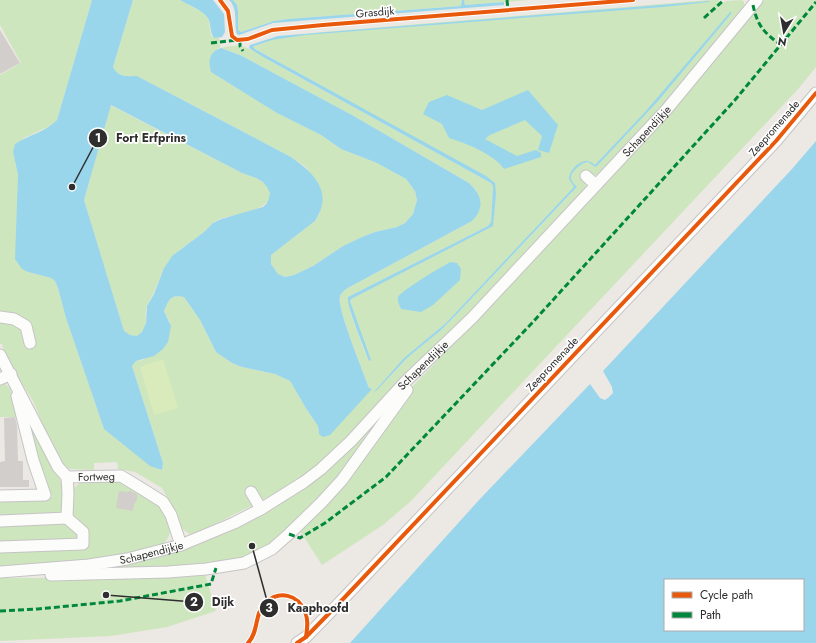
<svg xmlns="http://www.w3.org/2000/svg" width="816" height="643" font-family="Jost,sans-serif">
  <style>
    .green { fill: #cee6be; fill-rule: evenodd }
    .pitch { fill: #d9eabb }
    .water { fill: #99d6ec; fill-rule: evenodd }
    .building { fill: #d1cecb }
    .lines { fill: none; stroke-linecap: round; stroke-linejoin: round }
    .minor-casing { stroke: #c5c4c5; stroke-width: 13 }
    .minor { stroke: #fcfcfb; stroke-width: 11 }
    .quiet { stroke: #00873e; stroke-width: 3; stroke-dasharray: 6 3; stroke-linecap: butt }
    .cycleway-casing { stroke: #fff; stroke-width: 6 }
    .cycleway { stroke: #e8590c; stroke-width: 4 }
    .labels { text-anchor: middle; dominant-baseline: central; stroke-width: 3.5; stroke-linejoin: round; paint-order: stroke }
    .street-label { font-size: 11px; fill: #2e2e2e; stroke: #fff }
    .leader { fill: none; stroke: #2e2e2e; stroke-width: 1.5 }
    .callout-dot { fill: #2e2e2e; stroke: #fff; stroke-width: 1.5 }
    .mark-label { font-size: 12px; text-anchor: middle; font-weight: bold; fill: #fff }
    .callout-label { font-size: 12px; text-anchor: middle; font-weight: bold; fill: #2e2e2e; stroke: #fff; stroke-width: 3.5; stroke-linejoin: round; paint-order: stroke }
  </style>
  <rect width="100%" height="100%" fill="#ece8e4"/>
  <g class="green">
    <path d="M0 0H92L57 120 52 125 24 138 13 152 18 175 28 272 51 278 55 281 58 288 66 318 104 429 160 470H162L163 463 132 366 136 361 143 360 170 322 164 311C169 300 170 294 184 297L200 320 216 352 232 363 242 367 275 374 290 381 307 410 318 426 319 434 369 388C364 373 336 307 340 296 341 293 344 291 346 289L472 221 477 191 469 183 352 115 242 56 221 48C241 43 248 47 265 58L491 183 493 186 491 222 488 226 348 297 351 314 368 361 349 298 492 225 494 183 252 47 278 37 323 32 709 0H719V2L721 4 726 1 742 0 744 2V6L741 14 679 89 598 175H591L585 182 586 188 490 293 342 444C301 483 250 507 200 531L190 534 182 529 172 506 162 488 135 472 118 469 117 462 94 463V470L69 469 62 465 55 454 33 401 7 360 2 344H0V319L19 326 25 346 36 343 31 326 0 315V75L21 63 0 25ZM575 187H577L454 317 441 330 407 358 384 383 407 356 448 321Z"/>
    <path d="M133 0H180L202 12 207 17 209 22 211 35 214 38 219 37 220 48 217 49 222 79 256 99 277 113 321 135 341 149 377 163 406 179 415 191 417 200 413 214 405 223 397 227 375 232 362 237 343 246 313 266 294 275 285 277 278 274 271 264V255L315 221 320 213 307 168 291 157 137 76C127 76 119 78 113 67Z"/>
    <path d="M233 0H462L461 6 288 19 274 21 241 32 238 30V11L237 5Z"/>
    <path d="M464 0H529L465 5Z"/>
    <path d="M764 0H816V67L799 88 411 501 383 525 322 565 300 531 412 387 552 241Z"/>
    <path d="M110 105 242 173C253 177 275 183 269 199 264 211 233 215 222 218 213 221 210 227 203 233 193 240 183 247 174 255 163 264 160 280 154 292 152 297 149 301 147 306 143 318 151 323 138 336L130 335 124 332 84 200Z"/>
    <path d="M0 381H3L10 389 20 417H0Z"/>
    <path d="M17 393 64 488 72 489 83 481 121 482 160 505C170 520 177 535 159 547L117 558 0 568V498L52 497Z"/>
    <path d="M389 408 328 492 268 547 239 560 169 569 92 568 116 566 267 510Z"/>
    <path d="M205 574 216 611 167 627 111 636 0 641V578H66Z"/>
  </g>
  <path class="pitch" d="M163 359 178 408 154 415 140 367Z"/>
  <g class="water">
    <path d="M92 0H133L113 67C119 78 127 76 137 76L291 157C314 173 334 192 315 221L271 255V264L278 274 285 277 294 275 313 266 343 246 362 237 375 232 397 227 405 223 413 214 417 200 415 191 406 179 377 163 341 149 321 135 277 113 211 72C208 60 209 52 221 48L242 56 352 115 469 183C481 194 486 207 472 221L346 289C344 291 341 293 340 296 336 307 364 373 369 388L372 389 330 435 323 437 319 434 318 426 307 410 290 381 275 374 242 367 232 363 216 352 200 320 184 297C170 294 169 300 164 311L171 326 168 342 163 349 154 356 136 361 132 366 163 463 162 470 150 466 104 429 66 318 58 288 55 281 51 278 28 272 22 269 15 259 18 175 13 152 15 144C28 135 46 132 57 120ZM111 105 242 173 256 178 263 182 267 187 270 193 269 198 267 203 263 207 221 219 213 223 204 232 172 256 164 268 154 294 147 306 146 323 142 332 137 336 130 335 124 331 84 200Z"/>
    <path d="M180 0H213L224 14 225 32 222 37 214 38C209 32 212 23 207 17 201 9 188 5 180 0Z"/>
    <path d="M229 0H233L237 5 238 11V30L241 32 274 21 288 19 461 6 462 0H464L465 5 504 2V5L273 23 239 35 237 34C234 23 238 8 229 0Z"/>
    <path d="M709 1V2L663 7 305 35 272 40 254 46 253 47 255 49 486 176 495 183 496 194 493 226 351 299 350 301 371 360 369 361C365 350 346 305 348 297L488 226 491 222 493 186 491 183 265 58 249 48 250 45 278 36Z"/>
    <path d="M731 11V14L658 101 596 167C593 166 590 163 588 162 583 161 572 171 571 176 570 180 574 184 577 187L572 192 454 317 441 330 407 358 377 390 373 393 404 358 446 323 574 187 569 179C569 171 579 161 586 161 590 161 592 163 595 165L645 112Z"/>
    <path d="M528 90 558 125 549 153 538 150 542 136 525 120 490 135 485 139 517 156 536 150 541 153V157L504 169C494 154 465 143 449 138L442 124 423 114 429 102 447 95 482 110Z"/>
    <path d="M816 141V643H350L479 500 590 384 600 398 605 400 609 397 613 393 612 387 603 371 792 169ZM665 580H803V630H665Z"/>
    <path d="M451 262 457 263 461 269 460 280 433 305 421 312 401 309C400 306 397 301 398 297 400 292 443 265 451 262Z"/>
  </g>
  <g class="building">
    <path d="M0 30 20 63 0 74Z"/>
    <path d="M15 417 17 426 18 461H23V480H29V487H0V462L5 461 4 418Z"/>
    <path d="M119 491 127 492 131 491 137 494V500L134 504 133 511 116 508Z"/>
  </g>
  <g class="lines">
    <defs>
      <g id="minor">
        <path d="M586 176 596 185"/>
        <path d="M0 317 14 319 26 326 30 343"/>
        <path id="s1" d="M0 355 58 467 67 477 121 476 144 490 163 502 171 515 181 545"/>
        <path d="M0 379 11 374"/>
        <path d="M251 492 261 509"/>
        <path d="M0 496 45 495 33 460 17 396"/>
        <path d="M0 521 67 518 68 493 67 477"/>
        <path d="M0 547 83 544V532L67 518"/>
        <path id="s2" d="M0 572 89 565 127 559 181 545 234 523 261 509 304 482 321 469 351 441 407 380 472 318 667 109 757 0"/>
        <path d="M51 575 168 572 206 569 244 563 272 549 289 534 321 503 342 480 407 390"/>
        <path d="M297 643 306 637 345 597 776 141 816 93"/>
      </g>
    </defs>
    <use href="#minor" class="minor-casing"/>
    <use href="#minor" class="minor"/>
    <g class="quiet">
      <path d="M507 0 508 10"/>
      <path d="M753 5C757 25 764 33 781 45"/>
      <path d="M704 18 724 0"/>
      <path d="M240 41V46L243 51"/>
      <path d="M211 43 237 40"/>
      <path d="M289 534 300 538 325 523 386 477 532 323 735 100 816 2"/>
      <path d="M0 611 38 609 120 601 211 584 216 568"/>
    </g>
    <defs>
      <g id="cycleway">
        <path d="M220 0 228 11 232 36 237 40 248 39 272 30 323 25 633 0"/>
        <path d="M248 643C259 632 254 614 265 603 279 590 298 594 305 612 309 620 307 629 306 637"/>
        <path d="M297 643 306 637 345 597 776 141 816 93"/>
      </g>
    </defs>
    <use href="#cycleway" class="cycleway-casing"/>
    <use href="#cycleway" class="cycleway"/>
  </g>
  <g class="labels">
    <g class="street-label">
      <text transform="translate(375 12) rotate(-5)">Grasdijk</text>
      <text transform="translate(774 128) rotate(-49)">Zeepromenade</text>
      <text stroke="none"><textPath href="#s2" startOffset="813">Schapendijkje</textPath></text>
      <text transform="translate(552 364) rotate(-47)">Zeepromenade</text>
      <text stroke="none"><textPath href="#s2" startOffset="489">Schapendijkje</textPath></text>
      <text stroke="none"><textPath href="#s1" startOffset="169">Fortweg</textPath></text>
      <text stroke="none"><textPath href="#s2" startOffset="153">Schapendijkje</textPath></text>
    </g>
  </g>
  <path class="leader" d="M72 187L98 138M106 595L194 602M252 546L269 608"/>
  <g class="callout-dot">
    <circle cx="72" cy="187" r="4"/>
    <circle cx="106" cy="595" r="4"/>
    <circle cx="252" cy="546" r="4"/>
    <circle cx="98" cy="138" r="10"/>
    <circle cx="194" cy="602" r="10"/>
    <circle cx="269" cy="608" r="10"/>
  </g>
  <g class="mark-label">
    <text x="98" y="142">1</text>
    <text x="194" y="606">2</text>
    <text x="269" y="612">3</text>
  </g>
  <g class="callout-label">
    <text x="151" y="142">Fort Erfprins</text>
    <text x="223" y="606">Dijk</text>
    <text x="318" y="612">Kaaphoofd</text>
  </g>
  <rect x="664" y="579" width="140" height="52" fill="#ffffff" stroke="#ababab"/>
  <rect x="672" y="592" width="20" height="6" fill="#e8590c" stroke="#ababab"/>
  <text x="700" y="599" font-size="12" fill="#2e2e2e">Cycle path</text>
  <rect x="672" y="612" width="20" height="6" fill="#00873e" stroke="#ababab"/>
  <text x="700" y="619" font-size="12" fill="#2e2e2e">Path</text>
  <g transform="translate(784 32) rotate(191)" stroke="#ffffff" stroke-width="3" paint-order="stroke">
  <path d="M0-3L7 15L0 10L-7 15Z" fill="#2e2e2e"/>
  <text y="-6" font-size="11" font-weight="bold" text-anchor="middle" fill="#2e2e2e">N</text>
  </g>
</svg>
